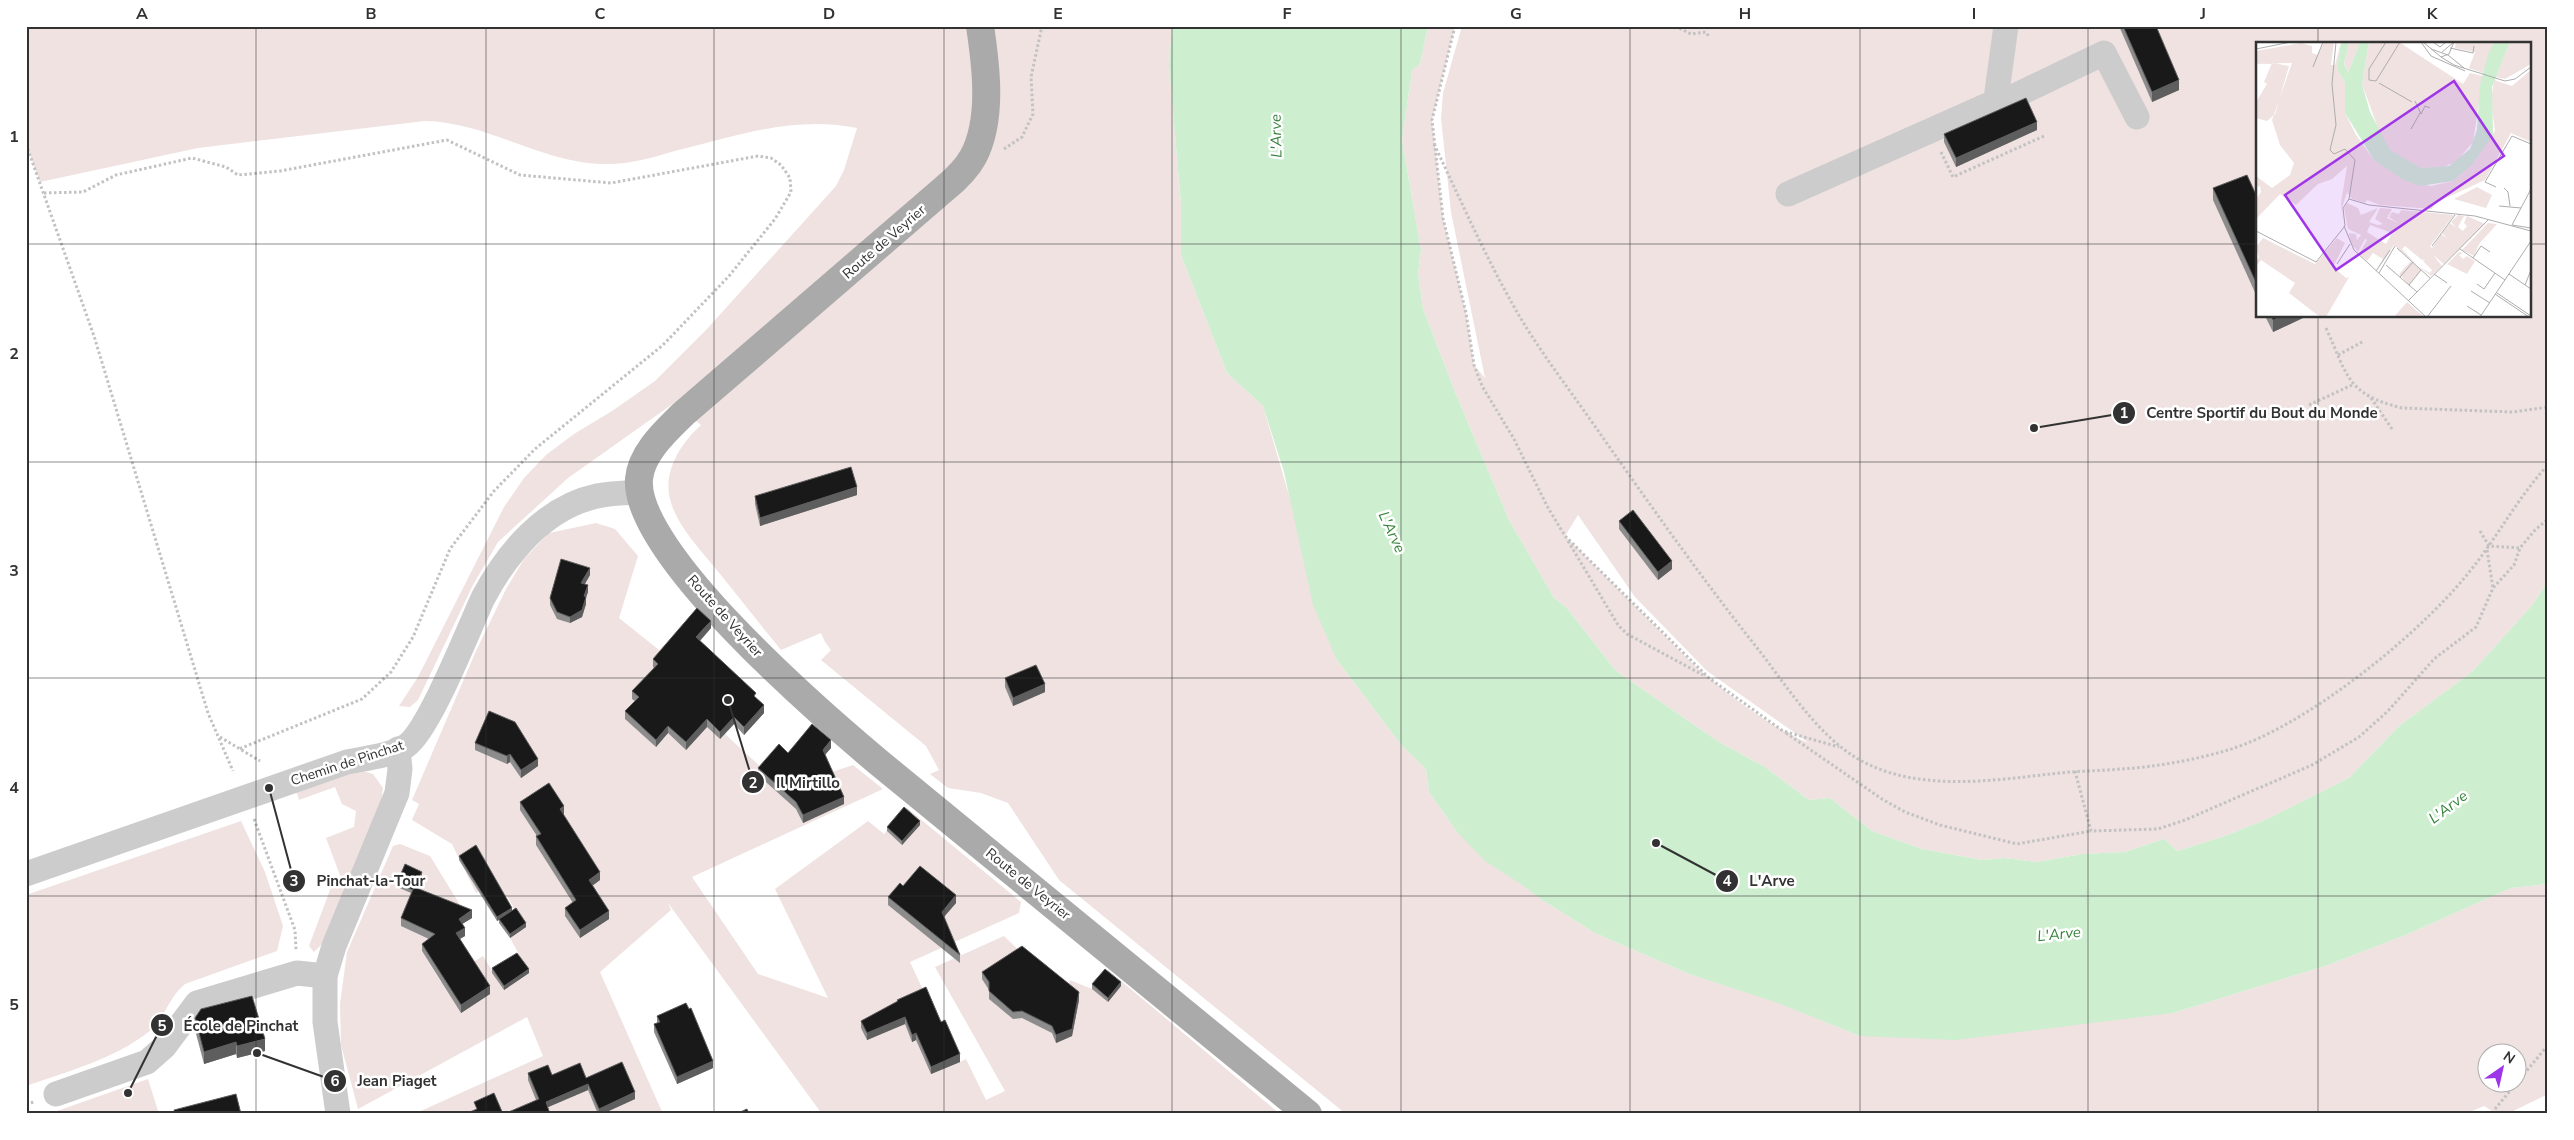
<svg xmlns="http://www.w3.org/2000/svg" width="2574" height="1140" font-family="'Nunito Sans',sans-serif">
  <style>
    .green { fill: #efe2e1; fill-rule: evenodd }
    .water { fill: #cdeecf }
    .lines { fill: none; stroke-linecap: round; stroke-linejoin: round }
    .path { stroke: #c2c2c2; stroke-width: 3; stroke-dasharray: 2.5 2.5; stroke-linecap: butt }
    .minor { stroke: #ccc; stroke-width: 25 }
    .major { stroke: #aaa; stroke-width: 28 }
    .wall { fill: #8c8c8c }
    .shaded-wall { fill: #5e5e5e }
    .building { fill: #191919; stroke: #5e5e5e }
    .grid { fill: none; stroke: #323232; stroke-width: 1; stroke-opacity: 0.55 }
    .labels { text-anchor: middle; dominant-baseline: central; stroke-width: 5; stroke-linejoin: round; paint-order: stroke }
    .street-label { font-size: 14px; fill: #323232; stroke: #fff }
    .water-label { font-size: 15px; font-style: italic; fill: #36833b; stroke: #fff }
    .inset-road { fill: none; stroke: #adadad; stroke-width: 1 }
    .view { fill: #9f35e8; fill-opacity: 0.15; stroke: #9f35e8; stroke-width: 2.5 }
    .inset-edge { fill: none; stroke: #323232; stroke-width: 2.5 }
    .leader { fill: none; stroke: #323232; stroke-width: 2 }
    .callout-dot { fill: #323232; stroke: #fff; stroke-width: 2 }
    .mark-label { font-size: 15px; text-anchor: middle; font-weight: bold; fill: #fff }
    .callout-label { font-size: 15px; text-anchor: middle; font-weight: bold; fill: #323232; stroke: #fff; stroke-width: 5; stroke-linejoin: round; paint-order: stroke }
    .neatline { fill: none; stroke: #323232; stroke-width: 2 }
    .grid-label { font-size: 16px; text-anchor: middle; font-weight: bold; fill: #323232 }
  </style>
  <rect width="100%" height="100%" fill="#fff"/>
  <g class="green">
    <path d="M26 26H1172L1169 65 1181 204V255L1227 373 1263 406 1337 660 1402 746 1426 769 1429 792 1457 832 1542 900 1595 933 1689 974 1779 1003 1860 1036 2173 1013 2328 965 2408 934 2511 888 2548 884V1094L2507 1114H2497L2484 1106 2465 1114H1346L1059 880 1008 803 981 793 948 788 930 774 939 770 926 746 821 660 831 650 825 642 821 633 781 650C759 623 738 596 716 569 700 549 676 525 670 499 663 471 681 443 701 425L674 403 568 478 498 542 473 585 418 700 410 707 399 706 418 677 504 507 524 478 546 455 574 434 612 411 655 381 707 329 836 186 844 170 857 128C793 115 733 137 671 152 651 158 630 164 608 164 544 165 489 122 425 121L198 148 40 182 26 144ZM2486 1052H2516V1082H2486Z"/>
    <path d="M1428 26H1455L1432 120 1443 218 1466 313 1474 365 1485 378 1451 212 1441 118 1443 93 1462 26H2548V581L2534 603 2473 671 2399 726 2349 778 2265 820 2222 837 2177 851 2164 839 2125 852 2082 854 2037 862 2005 858 1982 860 1922 849 1872 831 1830 798 1809 800 1765 767 1719 742 1616 671 1566 607 1554 598 1509 520 1455 392 1423 309 1418 273 1421 250 1402 140 1412 70 1420 64ZM2258 44H2530V316H2258ZM1578 515 1635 597 1707 671 1809 743C1770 728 1720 689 1689 660L1565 536Z"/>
    <path d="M596 523 615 529 638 556 619 618 664 654 659 672 639 705 655 747 668 733 686 749 707 727 720 739 725 734 763 769 808 780 853 765 883 789 692 877 758 974 828 998 775 889 868 821 884 834 907 808 1021 902 1019 913 910 962 941 1029 945 1027 960 1062 966 1059 986 1100 1005 1091 935 967 1004 936 1030 961 1061 1003 1070 980 1092 989 1108 970 1280 1114H822L668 903 671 910 600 972 663 1114H414L543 1056 527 1017 358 1109 341 1045 340 1004 347 952 393 846 400 844 430 856 462 908 422 951 441 982 483 956 493 972 520 956 510 938 516 912 507 896 503 898 493 882 476 893 452 844 412 820 419 804 412 800 476 651 506 589 524 559 549 533Z"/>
    <path d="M360 770 373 774 383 788 381 802 322 944 314 952 309 946 333 882 341 878 326 838 354 827 356 811 342 804 335 787 299 800 296 790Z"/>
    <path d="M241 821 265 872 283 926 277 951 185 984C169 997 164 1019 151 1030 115 1059 69 1071 26 1086V895Z"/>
    <path d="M148 1079 159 1114H58L57 1111Z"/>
  </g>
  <path class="water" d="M1172 26H1428L1420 64 1412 70 1402 140 1421 250 1418 273 1423 309 1455 392 1509 520 1554 598 1566 607 1616 671 1719 742 1765 767 1809 800 1830 798 1872 831 1922 849 1982 860 2005 858 2037 862 2082 854 2125 852 2164 839 2177 851 2222 837 2265 820 2349 778 2399 726 2473 671 2534 603 2548 581V884L2511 888 2408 934 2328 965 2173 1013 1956 1040 1860 1036 1778 1003 1689 974 1595 933 1542 900 1521 884 1485 861 1457 832 1429 792 1426 769 1402 746 1337 660 1313 605 1284 472 1263 406 1227 373 1181 255V204L1169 65Z"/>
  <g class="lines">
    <g class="path">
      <path d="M1455 26 1432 120 1443 218 1466 313 1474 365 1482 386 1514 439 1547 506 1565 536 1709 678 1783 731 1839 747"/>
      <path d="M1675 26 1691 34 1706 32 1709 37"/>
      <path d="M26 144 94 336 208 713 233 771"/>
      <path d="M1434 144C1461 201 1486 258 1517 312 1542 355 1573 394 1601 435 1651 506 1700 576 1754 644 1785 683 1815 733 1858 759 1915 792 1989 781 2050 774 2074 771 2097 771 2121 769 2156 767 2194 760 2228 750 2305 727 2416 637 2466 576 2495 541 2515 502 2545 468"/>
      <path d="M1004 149 1022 137 1033 114 1031 77 1042 26"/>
      <path d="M1941 152 1953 177 2044 136"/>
      <path d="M44 193 83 192 116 175 192 158 226 167 238 175 280 171 447 140 520 175 611 183 758 156 771 158 781 165 790 178 791 192 775 219 729 276 663 345 535 449 494 491 450 549 413 637 391 672 362 699 239 749"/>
      <path d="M2326 328C2348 376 2346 394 2402 408L2513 412 2548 407"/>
      <path d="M2338 355 2364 341"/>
      <path d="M2371 398 2392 429"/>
      <path d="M2309 405 2352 385"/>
      <path d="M2480 531 2489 546 2520 548"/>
      <path d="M1568 541 1618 625 1627 634 1703 675"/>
      <path d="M2487 550 2493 588"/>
      <path d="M1786 733 1882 799 1905 812 1940 825 2017 844 2091 831"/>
      <path d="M220 737 260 761"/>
      <path d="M2075 771 2091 831 2158 829 2185 820 2312 765 2359 737 2388 711 2434 659 2476 627 2493 588 2514 565 2520 548 2535 530 2548 519"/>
      <path d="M254 819 295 930 296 950"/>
      <path d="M26 1104 34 1102"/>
      <path d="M2495 1114V1109L2548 1045"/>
    </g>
    <g class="minor">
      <path d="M2006 26 1996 99 1998 104 2104 53 2137 117"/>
      <path d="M1788 194 1997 101"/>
      <path d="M26 874 347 762C366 758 389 756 406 746 429 731 469 628 483 598 507 553 545 507 597 496 611 493 626 493 640 492"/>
      <path d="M56 1094 147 1062 164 1047 197 1003 297 973 325 976"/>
      <path d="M338 1114 325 1022V976L334 946 397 793 400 769 398 749"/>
    </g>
    <path class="major" d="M980 26C986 66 993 120 973 157 966 170 955 180 944 189L683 414C666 431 641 453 639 479 633 552 821 714 877 761L1308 1114"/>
  </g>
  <g class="wall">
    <path d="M2119 26H2156L2179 90 2152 102Z"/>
    <path d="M2037 130 1956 167 1944 142V134Z"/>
    <path d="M2213 188 2258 199V299L2213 200Z"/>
    <path d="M2265 316H2305V317L2273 332Z"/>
    <path d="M857 495 760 526 755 504V496Z"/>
    <path d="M1619 521 1672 569 1658 580 1619 529Z"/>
    <path d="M590 575 585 584 588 592 586 597V604L582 617 570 623 557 619 550 605V598Z"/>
    <path d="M711 628 700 641 756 698 764 713 744 735 734 724 720 739 707 727 686 750 668 733 656 747 625 719V711L635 701 632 699V691L654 668 653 667V659Z"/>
    <path d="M1005 678 1045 692 1013 706 1005 687Z"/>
    <path d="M489 711 538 766 521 778 510 762 507 764 475 750V743Z"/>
    <path d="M831 748 825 755 844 804 803 823 796 809 758 775V768L788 753Z"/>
    <path d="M520 802 564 814 563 815 600 880 592 886 609 919 580 938 565 916V908L573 903 536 845V836H537L520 810Z"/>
    <path d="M920 825 902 845 887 831V827Z"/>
    <path d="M459 856 512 911 526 927 510 938 499 923V920L497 921 459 860Z"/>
    <path d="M422 876 417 888 472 918 462 924 465 936 460 939 490 994 461 1013 422 951V944L429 939 401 926V918L411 893 397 887V883Z"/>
    <path d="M903 886 956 903 944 917 960 955V963L888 905V897Z"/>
    <path d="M492 968 529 973 504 990 492 973Z"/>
    <path d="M982 972 1079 1000 1072 1036 1056 1043 1052 1033 1022 1018 1013 1019 989 999V990L982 979Z"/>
    <path d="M1092 984 1121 986 1108 1002 1092 989Z"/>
    <path d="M897 1000 941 1022 960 1062 931 1074 916 1040 912 1042 905 1024 867 1040 861 1028V1021L897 1002Z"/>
    <path d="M689 1009 713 1068 677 1084 654 1032V1024L657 1023V1016Z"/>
    <path d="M195 1018 265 1051 237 1058 236 1054 204 1064 195 1030Z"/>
    <path d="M528 1073 586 1078 635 1099 602 1114H598L588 1090 548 1107 536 1100 528 1080Z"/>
  </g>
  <g class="shaded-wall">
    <path d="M2179 80V90L2152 102V92Z"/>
    <path d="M2037 122V130L1956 167V158Z"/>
    <path d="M2282 316H2305V317L2273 332V320Z"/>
    <path d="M857 487V495L760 526V518Z"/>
    <path d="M1672 561V569L1658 580V572Z"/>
    <path d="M590 568V575L581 590V583Z"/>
    <path d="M588 585V592L584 603V596Z"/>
    <path d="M586 597V604L582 617 570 623V617Z"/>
    <path d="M711 621V628L696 645V637Z"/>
    <path d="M1045 684V692L1013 706V698Z"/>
    <path d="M764 705V713L744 735V727Z"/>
    <path d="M734 717V724L720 739V732Z"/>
    <path d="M707 719V727L686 750V742Z"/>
    <path d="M668 726V733L656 747V740Z"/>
    <path d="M831 740V748L823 757V750Z"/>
    <path d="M510 754V762L507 764V756Z"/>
    <path d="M538 759V766L521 778V770Z"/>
    <path d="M844 797V804L803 823V815Z"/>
    <path d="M564 806V814L560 817V809Z"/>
    <path d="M920 821V825L902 845V841Z"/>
    <path d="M422 872V876L414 894V890Z"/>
    <path d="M600 872V880L589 888V880Z"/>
    <path d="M956 895V903L942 919V912Z"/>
    <path d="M512 908V912L497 921V917Z"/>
    <path d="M472 910V918L459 926V919Z"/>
    <path d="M609 911V919L580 938V930Z"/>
    <path d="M526 923V927L510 938V934Z"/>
    <path d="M465 928V936L456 941V933Z"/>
    <path d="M529 969V973L504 990V986Z"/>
    <path d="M1121 982V986L1108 1002V998Z"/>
    <path d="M490 986V994L461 1013V1005Z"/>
    <path d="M1079 992V1000L1072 1036 1056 1043V1035Z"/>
    <path d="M905 1017V1024L867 1040V1033Z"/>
    <path d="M916 1033V1040L912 1042V1035Z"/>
    <path d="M265 1039V1051L237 1058V1046Z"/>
    <path d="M236 1042V1054L204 1064V1052Z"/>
    <path d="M960 1054V1062L931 1074V1067Z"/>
    <path d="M713 1061V1068L677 1084V1077Z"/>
    <path d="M588 1084V1090L546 1108V1102Z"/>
    <path d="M635 1092V1099L602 1114H599V1109Z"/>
  </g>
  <g class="building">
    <path d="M2123 26H2156L2179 80 2152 92Z"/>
    <path d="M2026 98 2037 122 1956 158 1944 134Z"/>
    <path d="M2247 175 2258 199V287L2213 188Z"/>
    <path d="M2271 316H2282L2273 320Z"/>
    <path d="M851 467 857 487 760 518 755 496Z"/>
    <path d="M1633 510 1672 561 1658 572 1619 521Z"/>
    <path d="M561 559 590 568 581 583 588 585 584 596 586 597 582 610 570 617 557 612 550 598Z"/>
    <path d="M697 608 711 621 696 637 756 693 754 696 764 705 744 727 734 717 720 732 707 719 686 742 668 726 656 740 625 711 639 697 632 691 658 664 653 659Z"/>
    <path d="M1036 665 1045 684 1013 698 1005 678Z"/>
    <path d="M489 711 515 722 538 759 521 770 510 754 507 756 475 743Z"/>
    <path d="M812 724 831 740 823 750 844 797 803 815 796 802 758 768 779 744 788 753Z"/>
    <path d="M549 783 564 806 560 809 600 872 589 880 609 911 580 930 565 908 576 900 536 836 541 834 520 802Z"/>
    <path d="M904 807 920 821 902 841 887 827Z"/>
    <path d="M476 845 512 908 497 917 459 856Z"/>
    <path d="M405 864 422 872 415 887H414L413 890 397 883Z"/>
    <path d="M920 866 956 895 942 912 960 955 888 897 900 883 903 886Z"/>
    <path d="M414 887 472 910 459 919 465 928 456 933 490 986 461 1005 422 944 435 934 401 918Z"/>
    <path d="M516 908 526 923 510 934 499 919Z"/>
    <path d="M1022 946 1079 992 1072 1029 1056 1035 1052 1026 1022 1011 1013 1012 989 991V982L982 972Z"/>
    <path d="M517 953 529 969 504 986 492 968Z"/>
    <path d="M1105 969 1121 982 1108 998 1092 984Z"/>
    <path d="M926 987 941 1022 945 1020 960 1054 931 1067 916 1033 912 1035 905 1017 867 1033 861 1021 898 1001 897 1000Z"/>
    <path d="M252 996 265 1039 237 1046 236 1042 204 1052 195 1018 201 1009Z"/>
    <path d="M686 1003 689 1009 691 1008 713 1061 677 1077 654 1024 660 1022 657 1016Z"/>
    <path d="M622 1062 635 1092 599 1109 588 1084 546 1102 550 1114H504L539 1099 528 1073 548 1065 552 1075 580 1063 586 1078Z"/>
    <path d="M494 1093 503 1114H465L477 1109 474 1102Z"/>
    <path d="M236 1094 241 1114H175L174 1110Z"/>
    <path d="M747 1109 749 1114H736Z"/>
  </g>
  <path class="grid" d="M256 26V1114M486 26V1114M714 26V1114M944 26V1114M1172 26V1114M1401 26V1114M1630 26V1114M1860 26V1114M2088 26V1114M2318 26V44M26 244H2258M2530 244H2548M2318 316V1114M26 462H2548M26 678H2548M26 896H2548"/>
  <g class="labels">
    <g class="street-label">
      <text transform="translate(884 242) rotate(-41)">Route de Veyrier</text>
      <text transform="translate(725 616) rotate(48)">Route de Veyrier</text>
      <text transform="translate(347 763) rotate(-18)">Chemin de Pinchat</text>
      <text transform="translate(1028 884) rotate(39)">Route de Veyrier</text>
    </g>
    <g class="water-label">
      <text transform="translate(1276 136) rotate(-91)">L'Arve</text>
      <text transform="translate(1392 532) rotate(65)">L'Arve</text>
      <text transform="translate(2448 807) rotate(-37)">L'Arve</text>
      <text transform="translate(2059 934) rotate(-6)">L'Arve</text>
    </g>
  </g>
  <g transform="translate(2256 42)">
    <rect width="275" height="275" fill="#fff"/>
    <path d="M68 0H78L75 23H79L85 0 81 27 89 40V71L100 93 118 118 154 140 175 144 197 139 216 123 239 89 235 59 238 38 256 44 275 28V100L255 91 229 138 179 161 176 167 124 163 111 158 109 161 96 157 91 150 86 166 87 182 85 161 91 124 76 137 62 142 40 163 24 152 0 177V157L5 150 4 144 0 145V134L16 146 34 133 38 121 24 103 16 78 36 21 0 22V9L45 1 56 4V11L62 13ZM93 0H104L92 31 88 20ZM113 0H143L207 42 214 31 227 34 217 100 201 119 188 125 165 126 136 110 127 100 106 42ZM200 0H238L227 31 213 26 219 10 199 6ZM254 0H275V22L249 37 240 35ZM16 21 33 24 19 72 11 79 0 76V60L11 42 8 40ZM221 145 236 153 230 166 198 157ZM91 161 102 166 105 173 122 166 113 180 122 183 127 182 119 177 124 166 136 167 131 176 142 181 133 175 136 170 143 172 145 168 198 173 174 204 176 206 185 192 192 197 186 191 194 181 201 186 195 180 202 173 208 174 202 185 207 189 211 184 208 181 211 174 229 182 188 222 177 213 186 224 175 234 162 224 174 231 176 228 167 219 169 217 166 218 149 204 146 207 161 223 138 203 122 227 127 217 117 211 111 219 103 212 111 198 109 197 102 210 94 200 93 191 100 192 101 198 105 193 92 187 88 166ZM114 183 136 191 130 202 111 190ZM232 181 241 182 223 202 218 214 206 208ZM7 196 59 222 81 196 89 201 77 225 90 236 93 235 70 275H64L33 251 39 241 5 218 0 224V217L3 216 0 205ZM203 210 207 211 203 213 207 217 211 214 219 219 211 232 191 222ZM155 219 165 228 153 243 143 232ZM151 260 168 275H138Z" fill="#efe2e1" fill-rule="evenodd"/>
    <path d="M85 0H93L88 21 92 31 104 0H113L106 42 114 70 134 108 165 126 193 124 214 107 221 88 224 43 232 13 238 0H254L236 45 237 93 216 123 197 139 164 144 146 137 118 118 89 71V40L81 27Z" fill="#cdeecf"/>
    <path class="inset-road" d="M80 0 76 42 80 83 74 108 78 112 89 107 99 118 93 157 113 163 219 174 275 189M130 0 113 27V38L120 39 144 0M165 0 175 14 209 29M167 0 185 15M177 0 184 5 190 0M194 6 217 11 218 4M0 7 35 0M175 7 192 13M186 10 198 0M192 13 208 26M185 15 198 23 249 39 259 37 275 25M185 15 193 12 198 0M57 25 67 0M123 41 156 60M159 59 165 72 169 64 174 66M155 87 164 71M240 145 229 140 256 94 275 102M248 146 252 150 254 164M243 164 265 166M256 183 275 147M256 183 275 186M88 184 98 208 170 275M0 189 60 220 89 184 87 166 93 157M176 204 199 173M141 206 174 236M204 207 249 238M217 216 225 204 234 210M81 222 94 202M130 223 161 250M120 229 134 208M123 231 139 204M178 232 191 241M253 232 275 247M144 235 157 220M221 242 228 247 239 231M153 243 165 228M269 243 275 228M215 249 234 261M241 251 275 274M239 252 273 275M152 259 233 177M211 264 225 273M171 275 195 244M224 275 275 199"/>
    <path class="view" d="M198 39 248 114 80 228 29 153Z"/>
    <rect width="275" height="275" class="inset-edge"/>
  </g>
  <path class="leader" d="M2034 428L2124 413M728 700L753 782M269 788L294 881M1656 843L1727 881M128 1093L162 1025M257 1053L335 1081"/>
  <g class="callout-dot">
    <circle cx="2034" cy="428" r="5"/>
    <circle cx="728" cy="700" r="5"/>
    <circle cx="269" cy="788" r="5"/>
    <circle cx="1656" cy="843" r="5"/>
    <circle cx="128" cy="1093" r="5"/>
    <circle cx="257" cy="1053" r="5"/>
    <circle cx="2124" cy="413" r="12"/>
    <circle cx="753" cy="782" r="12"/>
    <circle cx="294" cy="881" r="12"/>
    <circle cx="1727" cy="881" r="12"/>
    <circle cx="162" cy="1025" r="12"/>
    <circle cx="335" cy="1081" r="12"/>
  </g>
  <g class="mark-label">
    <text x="2124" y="418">1</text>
    <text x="753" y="788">2</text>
    <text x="294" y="886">3</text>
    <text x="1727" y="886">4</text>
    <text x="162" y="1031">5</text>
    <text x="335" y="1086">6</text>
  </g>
  <g class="callout-label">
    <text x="2262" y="418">Centre Sportif du Bout du Monde</text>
    <text x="808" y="788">Il Mirtillo</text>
    <text x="371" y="886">Pinchat-la-Tour</text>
    <text x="1772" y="886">L'Arve</text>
    <text x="241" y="1031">École de Pinchat</text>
    <text x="397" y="1086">Jean Piaget</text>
  </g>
  <rect width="2574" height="1140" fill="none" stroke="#ffffff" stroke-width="55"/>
  <g transform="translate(2502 1068) rotate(34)"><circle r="24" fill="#ffffff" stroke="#adadad"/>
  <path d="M0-4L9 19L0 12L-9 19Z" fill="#9f35e8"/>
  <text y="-8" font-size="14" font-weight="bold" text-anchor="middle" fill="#323232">N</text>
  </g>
  <rect x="28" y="28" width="2518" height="1084" class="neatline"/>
  <g class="grid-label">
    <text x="142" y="19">A</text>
    <text x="371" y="19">B</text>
    <text x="600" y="19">C</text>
    <text x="829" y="19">D</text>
    <text x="1058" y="19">E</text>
    <text x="1287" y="19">F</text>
    <text x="1516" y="19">G</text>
    <text x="1745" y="19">H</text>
    <text x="1974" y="19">I</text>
    <text x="2203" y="19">J</text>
    <text x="2432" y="19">K</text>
    <text x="14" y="142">1</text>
    <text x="14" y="359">2</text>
    <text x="14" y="576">3</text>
    <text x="14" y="793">4</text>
    <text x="14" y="1010">5</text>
  </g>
</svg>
